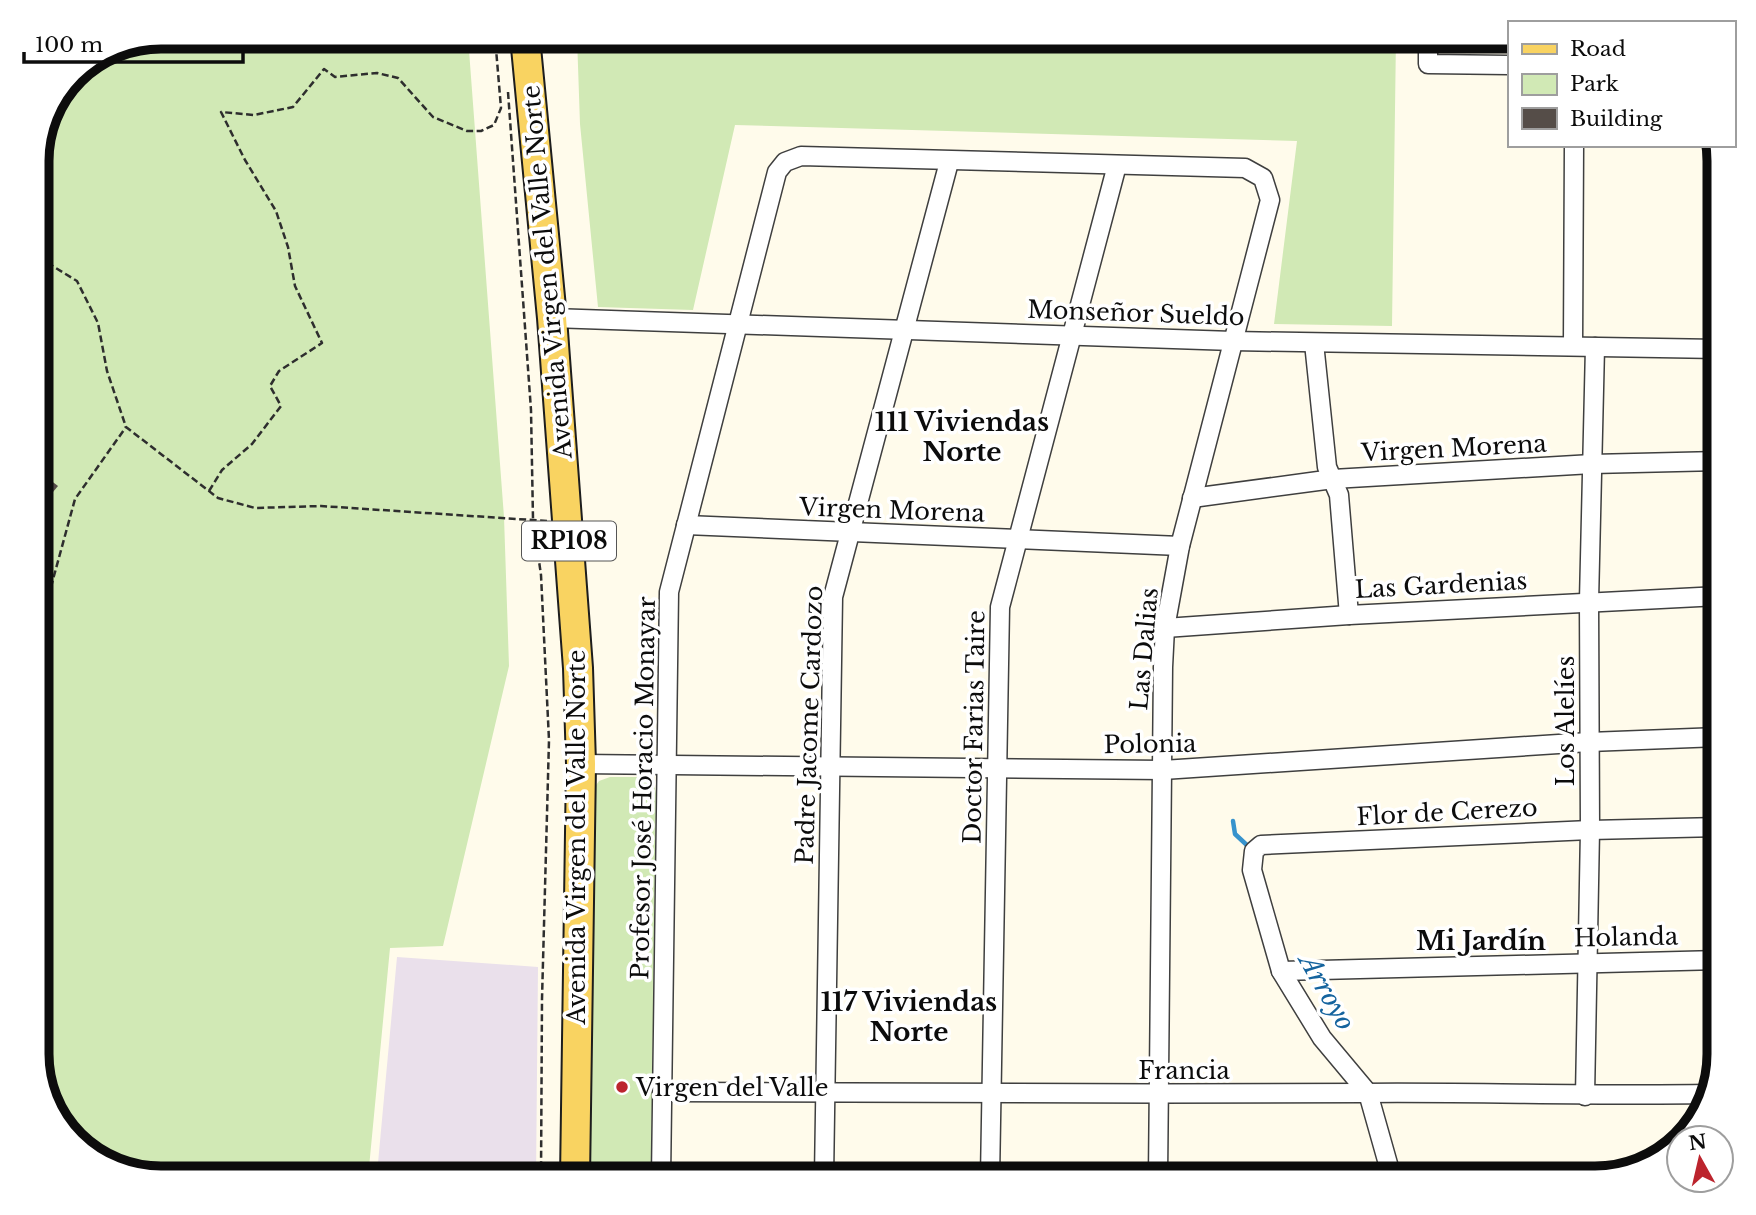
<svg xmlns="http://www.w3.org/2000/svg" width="1756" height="1215" font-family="'Libre Baskerville',serif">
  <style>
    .industrial { fill: #eae0eb }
    .green { fill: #d1e9b5 }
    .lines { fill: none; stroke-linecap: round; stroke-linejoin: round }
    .stream { stroke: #3793cd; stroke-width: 4.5 }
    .building { fill: #554d48 }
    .street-casing { stroke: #3f3f3f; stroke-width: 21 }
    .primary-casing { stroke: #1d1d1d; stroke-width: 32 }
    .path { stroke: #2e2e2e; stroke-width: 2.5; stroke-dasharray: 7 3.5; stroke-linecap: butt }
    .street { stroke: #fff; stroke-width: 18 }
    .primary { stroke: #f9d361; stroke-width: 28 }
    .poi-dot { fill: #bc242d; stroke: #fff; stroke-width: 2.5 }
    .labels { text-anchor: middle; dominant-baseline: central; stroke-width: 7; stroke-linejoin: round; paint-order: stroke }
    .shield { fill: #fff; stroke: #555; stroke-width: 2 }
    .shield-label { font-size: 23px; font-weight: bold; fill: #0c0c0c }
    .street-label { font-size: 24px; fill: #0c0c0c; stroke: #fff }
    .poi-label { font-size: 24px; fill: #0c0c0c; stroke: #fff; text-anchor: start }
    .neighbourhood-label { font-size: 26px; font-weight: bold; fill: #0c0c0c; stroke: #fff }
    .water-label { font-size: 26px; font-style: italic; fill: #15649e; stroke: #fff }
    .rim { fill: none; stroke: #0c0c0c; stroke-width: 9 }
  </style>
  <rect width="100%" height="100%" fill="#fffbeb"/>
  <path class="industrial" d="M397 957 538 967 536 1178 377 1174Z"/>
  <g class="green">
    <path d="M161 37H468L504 517 509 666 443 946 390 948 368 1178H161L92 1157 53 1116 37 1062V153L73 73 114 46Z"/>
    <path d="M577 37H1396L1392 326 1274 324 1297 141 735 125 693 310 598 307 580 124Z"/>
    <path d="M610 777H645L653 781 656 793 651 1178H589L594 788 599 781Z"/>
  </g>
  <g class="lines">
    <path class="stream" d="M1233 821 1235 834 1250 848"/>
  </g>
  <path class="building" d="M37 470 58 486 37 511Z"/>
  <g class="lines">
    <defs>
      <g id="street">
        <path d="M1428 37V64L1509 65"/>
        <path d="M552 318 1233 341 1719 349"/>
        <path d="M1314 343 1327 467 1339 495 1349 615"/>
        <path d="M1573 346 1574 145"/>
        <path d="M1192 498 1333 479 1592 464 1719 461"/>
        <path d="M686 525 1180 546"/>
        <path d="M1165 628 1349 615 1719 596"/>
        <path d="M581 764 1163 770 1589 742 1719 737"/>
        <path d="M1281 971 1719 960"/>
        <path d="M662 1092C896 1093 1130 1094 1364 1093 1478 1092 1593 1096 1707 1094"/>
        <path d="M1585 1096 1590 830 1589 601 1595 347"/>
        <path d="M661 1178 669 592 777 172 785 162 801 156 1245 168 1263 178 1270 200 1180 546 1165 628 1163 667 1158 1178"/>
        <path d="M824 1178 833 597 949 162"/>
        <path d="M990 1178 1000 607 1117 165"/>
        <path d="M1392 1178 1368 1093 1322 1038 1281 971 1252 870 1254 851 1261 845 1590 830 1719 827"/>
      </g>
      <path id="primary" d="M525 37 552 318 578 668 581 764 575 1178"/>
    </defs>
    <use href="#street" class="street-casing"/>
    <use href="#primary" class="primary-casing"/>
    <g class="path">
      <path d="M508 92 531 410 533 519 541 575 549 740 542 999 541 1178"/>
      <path d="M37 261 46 262 77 281 98 323 107 371 126 427 218 498 255 508 321 506 547 521"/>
      <path d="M209 491 222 470 252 444 281 406 270 386 279 371 322 343 295 286 288 247 276 211 245 160 221 112 254 115 293 107 324 69 335 77 377 73 398 78 433 117 467 131H481L494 125 501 108 495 37"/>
      <path d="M37 638 75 499 126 427"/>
      <path d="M37 957 42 978 37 1031"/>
      <path d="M50 1104 57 1120"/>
    </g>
    <use href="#street" class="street"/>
    <use href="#primary" class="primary"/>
  </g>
  <circle class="poi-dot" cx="622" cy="1087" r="7"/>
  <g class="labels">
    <rect class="shield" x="522" y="521.5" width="94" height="39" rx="5"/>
    <g class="shield-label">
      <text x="569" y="541">RP108</text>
    </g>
    <g class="street-label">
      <text transform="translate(547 272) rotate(-95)">Avenida Virgen del Valle Norte</text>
      <text transform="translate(1136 313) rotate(2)">Monseñor Sueldo</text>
      <text transform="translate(1454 448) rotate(-3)">Virgen Morena</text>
      <text transform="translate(892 510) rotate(2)">Virgen Morena</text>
      <text transform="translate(1441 585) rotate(-3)">Las Gardenias</text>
      <text transform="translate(1144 649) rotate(-85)">Las Dalias</text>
      <text transform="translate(1565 721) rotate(-90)">Los Alelíes</text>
      <text transform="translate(809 725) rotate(-88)">Padre Jacome Cardozo</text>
      <text transform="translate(974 727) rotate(-89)">Doctor Farias Taire</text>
      <text transform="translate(1150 744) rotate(-1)">Polonia</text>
      <text transform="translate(643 788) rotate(-89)">Profesor José Horacio Monayar</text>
      <text transform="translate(1447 812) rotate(-3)">Flor de Cerezo</text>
      <text transform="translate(576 837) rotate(-90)">Avenida Virgen del Valle Norte</text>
      <text transform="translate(1626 937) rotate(-1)">Holanda</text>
      <text x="1184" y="1070">Francia</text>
    </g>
    <g class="poi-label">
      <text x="636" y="1087">Virgen del Valle</text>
    </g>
    <g class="neighbourhood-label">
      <text x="962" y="422">111 Viviendas<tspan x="962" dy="30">Norte</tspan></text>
      <text x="1481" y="941">Mi Jardín</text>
      <text x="909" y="1002">117 Viviendas<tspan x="909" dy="30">Norte</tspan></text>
    </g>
    <g class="water-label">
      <text transform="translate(1327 992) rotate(60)">Arroyo</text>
    </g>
  </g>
  <path d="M0 0H1756V1215H0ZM161 49H1595A112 112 0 0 1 1707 161V1054A112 112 0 0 1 1595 1166H161A112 112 0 0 1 49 1054V161A112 112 0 0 1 161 49Z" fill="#fff" fill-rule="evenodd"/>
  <path class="rim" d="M161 49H1595A112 112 0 0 1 1707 161V1054A112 112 0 0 1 1595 1166H161A112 112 0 0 1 49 1054V161A112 112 0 0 1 161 49Z"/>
  <rect x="1508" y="21" width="228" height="126" fill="#ffffff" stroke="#9e9e9e" stroke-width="2"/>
  <rect x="1522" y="44" width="35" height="10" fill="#f9d361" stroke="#9e9e9e" stroke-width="2"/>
  <text x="1570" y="56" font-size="21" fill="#0c0c0c">Road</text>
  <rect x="1522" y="74" width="35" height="21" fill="#d1e9b5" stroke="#9e9e9e" stroke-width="2"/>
  <text x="1570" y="91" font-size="21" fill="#0c0c0c">Park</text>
  <rect x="1522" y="108" width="35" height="21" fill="#554d48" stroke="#9e9e9e" stroke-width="2"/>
  <text x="1570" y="126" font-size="21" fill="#0c0c0c">Building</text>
  <g transform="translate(1700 1159) rotate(352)"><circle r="33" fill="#ffffff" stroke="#9e9e9e" stroke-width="2"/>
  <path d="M0-5L12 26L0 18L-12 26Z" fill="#bc242d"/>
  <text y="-10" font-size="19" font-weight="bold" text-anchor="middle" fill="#0c0c0c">N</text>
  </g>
  <path d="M24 52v10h219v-10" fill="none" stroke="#0c0c0c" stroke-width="3.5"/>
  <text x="35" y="52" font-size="21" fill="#0c0c0c" stroke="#ffffff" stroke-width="5" paint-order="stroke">100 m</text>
</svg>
